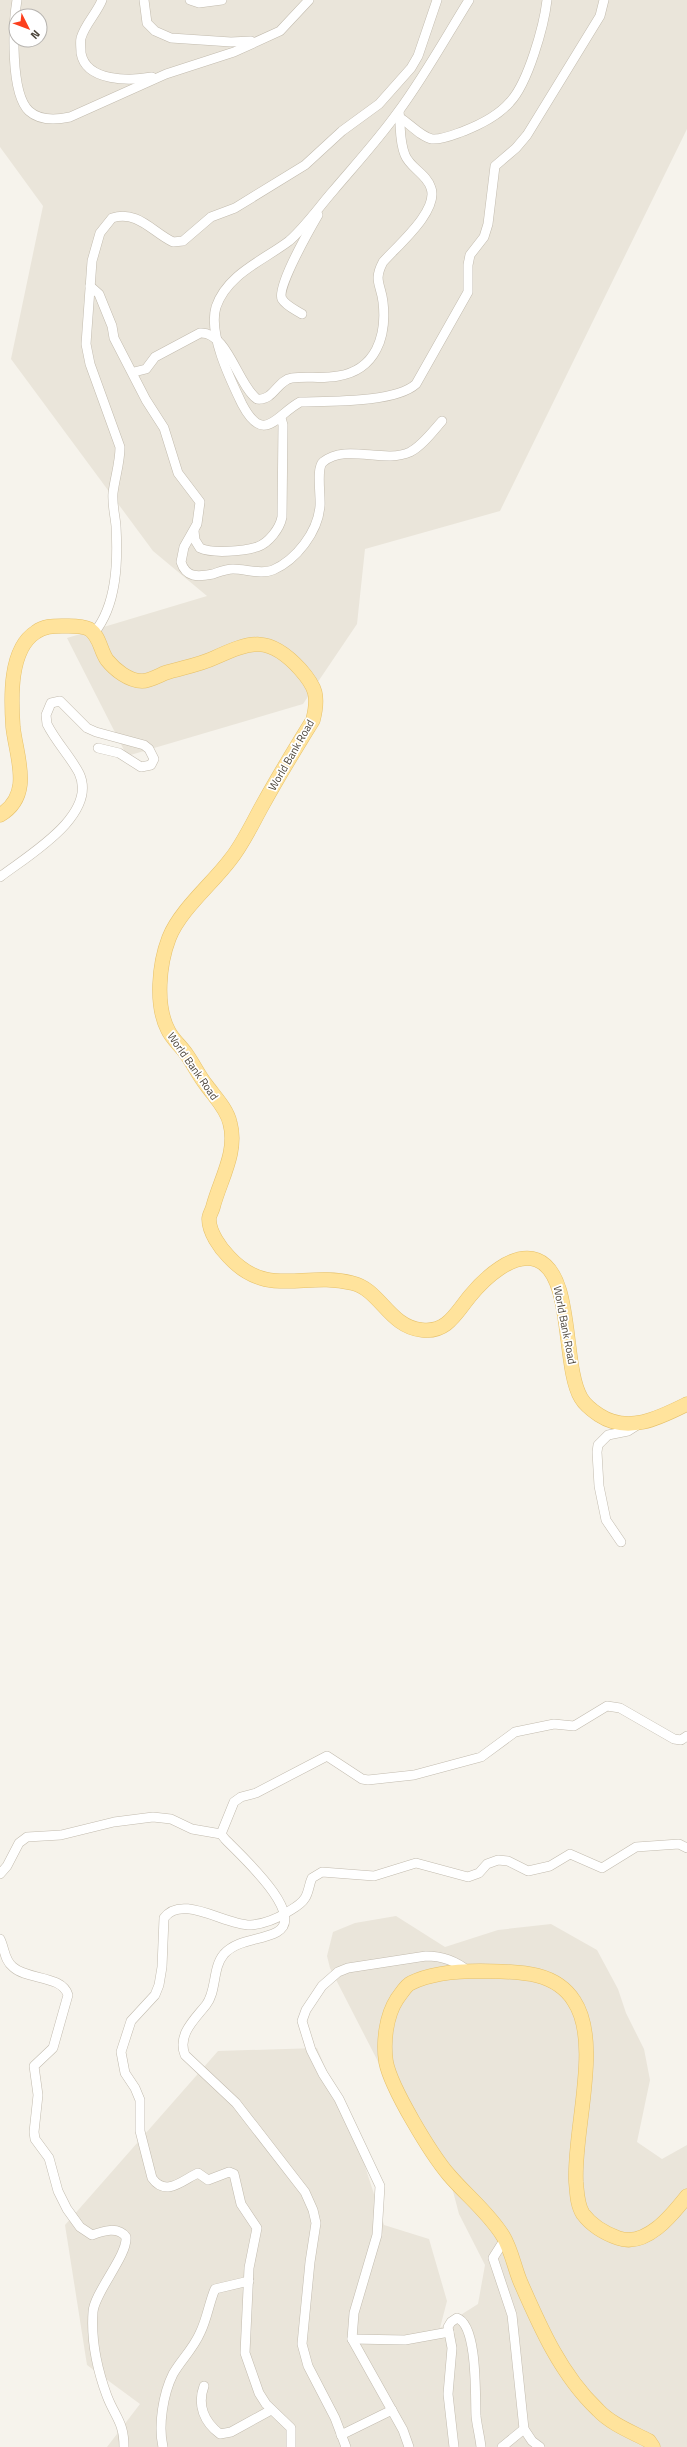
<svg xmlns="http://www.w3.org/2000/svg" width="687" height="2447" font-family="'Titillium Web',sans-serif">
  <style>
    .residential { fill: #eae5da; fill-rule: evenodd }
    .lines { fill: none; stroke-linecap: round; stroke-linejoin: round }
    .street-casing { stroke: #c2bbae; stroke-width: 10 }
    .primary-casing { stroke: #e6c16a; stroke-width: 15 }
    .street { stroke: #fff; stroke-width: 9 }
    .primary { stroke: #ffe39c; stroke-width: 14 }
    .labels { text-anchor: middle; dominant-baseline: central; stroke-width: 3.5; stroke-linejoin: round; paint-order: stroke }
    .street-label { font-size: 11px; fill: #4b4439; stroke: #fff }
  </style>
  <rect width="100%" height="100%" fill="#f6f3ec"/>
  <g class="residential">
    <path d="M0 0H687V129L500 511 365 549 357 624 303 704 127 756 67 638 207 596 153 551 11 359 43 206 0 147ZM16 16H40V40H16Z"/>
    <path d="M396 1916 445 1947 498 1930 551 1924 597 1950 618 1989 626 2013 644 2049 650 2080 637 2142 662 2159 687 2145V2447H107L140 2404 87 2365 65 2225 218 2051 317 2048 362 2157 384 2225 429 2239 447 2301 440 2328 478 2304 485 2265 459 2214 450 2180 408 2120 330 1968 327 1956 333 1932 355 1923Z"/>
  </g>
  <g class="lines">
    <defs>
      <g id="street">
        <path d="M17 0C13 24 10 93 29 111 40 121 56 120 70 117L166 74 234 52 280 31 309 0"/>
        <path d="M102 0C97 13 85 24 81 38 80 42 81 48 81 53 86 82 130 81 152 77"/>
        <path d="M144 0 147 23 155 31 171 38 231 42 251 41"/>
        <path d="M190 0 199 3 222 0"/>
        <path d="M469 0C446 37 424 77 398 112 378 140 355 165 333 191 319 207 305 227 289 241 264 260 227 274 216 307 208 334 230 379 242 404 264 446 276 415 300 402 329 401 395 403 416 384L468 292V265L470 255 484 237 488 224 495 166 516 148 527 135 600 16 604 0"/>
        <path d="M399 117C409 123 421 137 432 139 443 140 455 134 464 131 482 124 498 116 510 102 528 83 544 26 547 0"/>
        <path d="M90 286 99 294 112 326 114 338 146 400 164 428 178 473 200 502 197 524 184 547 181 562C186 578 198 577 213 574 219 572 226 569 233 569 246 569 261 575 273 570 296 560 318 532 320 506 321 496 316 468 323 462 346 443 384 464 410 452 422 446 433 431 442 421"/>
        <path d="M302 314C296 310 286 306 282 299 276 288 311 227 318 215"/>
        <path d="M134 372 146 369 155 357 200 333C227 331 238 385 257 399 274 401 277 380 292 378 307 376 323 379 338 376 376 370 387 336 383 302 381 284 373 281 383 262 397 246 439 211 431 188 427 174 410 168 405 155 399 141 401 126 399 112"/>
        <path d="M194 531 195 540 200 548C213 554 243 551 257 547 269 543 280 528 282 517L283 425 281 418"/>
        <path d="M94 633C117 605 118 561 116 526 115 515 112 504 113 493 115 477 120 463 120 447L90 364 86 344 92 261 100 233 112 218C138 210 152 232 173 242L183 241 211 217 235 208 305 165 342 131 379 104 411 68 418 56 437 0"/>
        <path d="M0 877C27 856 99 815 79 773 70 756 56 742 47 724L46 715 51 703 60 701 87 728 96 732 144 745 149 749 154 759 151 765 141 767 119 753 98 748"/>
        <path d="M621 1542 606 1520 599 1486 597 1452 598 1445 608 1435 628 1431 639 1424"/>
        <path d="M0 1874 7 1866 19 1843 27 1837 61 1835 114 1822 153 1817 171 1819 192 1829 221 1834"/>
        <path d="M0 1939C5 1949 4 1960 13 1967 27 1980 62 1975 68 1995L53 2048 34 2066 38 2095 34 2132 35 2139 49 2158 58 2191 67 2209 80 2227 92 2235C103 2231 118 2226 126 2237 128 2255 94 2293 93 2312 91 2340 97 2369 107 2396 115 2417 124 2422 124 2447"/>
        <path d="M505 2239 493 2258 512 2315 524 2429 532 2441 540 2447"/>
        <path d="M352 2339 405 2340 449 2332"/>
        <path d="M204 2386C197 2405 204 2422 220 2434L231 2432 271 2410"/>
        <path d="M341 2435 392 2410"/>
        <path d="M163 2447C158 2426 163 2394 173 2374 181 2360 193 2349 200 2333 207 2319 209 2303 215 2289L249 2281"/>
        <path d="M291 2447V2428L266 2404 259 2393 245 2353 249 2268 257 2228 241 2204 234 2174 229 2172 208 2180 198 2173C184 2179 166 2198 152 2178L140 2131V2100L135 2088 125 2073 121 2052 131 2021 155 1995 159 1985 162 1967 164 1918C182 1893 226 1926 251 1925 262 1924 276 1919 286 1913 292 1909 301 1905 305 1898 309 1892 309 1884 312 1878L322 1872 374 1876 416 1863 468 1877 479 1873 487 1864 498 1860 508 1861 528 1871 550 1866 570 1854 602 1868 636 1847 679 1844 687 1848"/>
        <path d="M346 2447 335 2418 308 2366 302 2344 310 2262 316 2223 313 2210 305 2192 236 2103 185 2055C177 2035 194 2020 206 2005 217 1991 212 1968 224 1954 238 1939 260 1941 277 1932 308 1915 238 1853 225 1839L221 1834 234 1802 241 1797 256 1793 327 1756 362 1779 368 1780 414 1775 481 1757 515 1732 554 1724 574 1726 607 1706 620 1708 674 1739 681 1740 687 1736"/>
        <path d="M409 2447 403 2430 352 2339 354 2313 377 2235 380 2186 339 2099 323 2074 311 2050 302 2021 306 2010 322 1986 338 1972 348 1968 426 1956C442 1956 456 1961 468 1971"/>
        <path d="M454 2447 448 2394 452 2348 448 2327 451 2322 457 2318C478 2325 475 2397 476 2416 477 2426 480 2437 481 2447"/>
        <path d="M502 2447 524 2429"/>
      </g>
      <g id="primary">
        <path d="M0 815C34 795 16 756 13 727 11 698 9 649 36 632 44 626 53 626 62 626 70 626 81 625 89 629 100 636 100 650 107 660 115 670 129 681 142 681 149 681 158 676 165 673 181 668 199 665 214 658 251 641 269 635 300 669 316 687 319 696 313 720 295 749 278 777 262 806 252 824 243 844 230 860 212 884 180 910 169 938 159 964 155 1005 168 1030 172 1039 181 1046 187 1055 194 1065 199 1076 207 1086 215 1097 227 1109 230 1123 238 1152 220 1180 213 1207 212 1211 209 1215 209 1219 209 1232 220 1248 229 1257 268 1299 304 1271 352 1283 380 1289 389 1327 422 1330 447 1333 456 1313 470 1296 484 1279 513 1251 537 1260 574 1274 562 1366 581 1398 585 1405 593 1411 599 1415 628 1434 659 1418 687 1404"/>
        <path d="M653 2447 649 2441C632 2432 611 2424 598 2410 561 2375 540 2327 520 2281 514 2266 511 2249 503 2236 488 2212 467 2196 449 2175 431 2154 391 2088 386 2062 383 2042 386 2016 397 1999 401 1994 406 1985 411 1983 431 1973 459 1971 480 1971 513 1972 554 1969 574 2001 602 2043 573 2131 576 2182 577 2192 577 2205 583 2214 592 2226 604 2233 618 2238 646 2248 672 2215 687 2196"/>
      </g>
    </defs>
    <use href="#street" class="street-casing"/>
    <use href="#primary" class="primary-casing"/>
    <use href="#street" class="street"/>
    <use href="#primary" class="primary"/>
  </g>
  <g class="labels">
    <g class="street-label">
      <text transform="translate(291 755) rotate(-60)">World Bank Road</text>
      <text transform="translate(193 1066) rotate(55)">World Bank Road</text>
      <text transform="translate(565 1325) rotate(79)">World Bank Road</text>
    </g>
  </g>
  <g transform="translate(28 28) rotate(132)"><circle r="19" fill="#ffffff" stroke="#b7b4b0"/>
  <path d="M0-3L7 15L0 10L-7 15Z" fill="#fc3f1d"/>
  <text y="-6" font-size="11" font-weight="bold" text-anchor="middle" fill="#4b4439">N</text>
  </g>
</svg>
